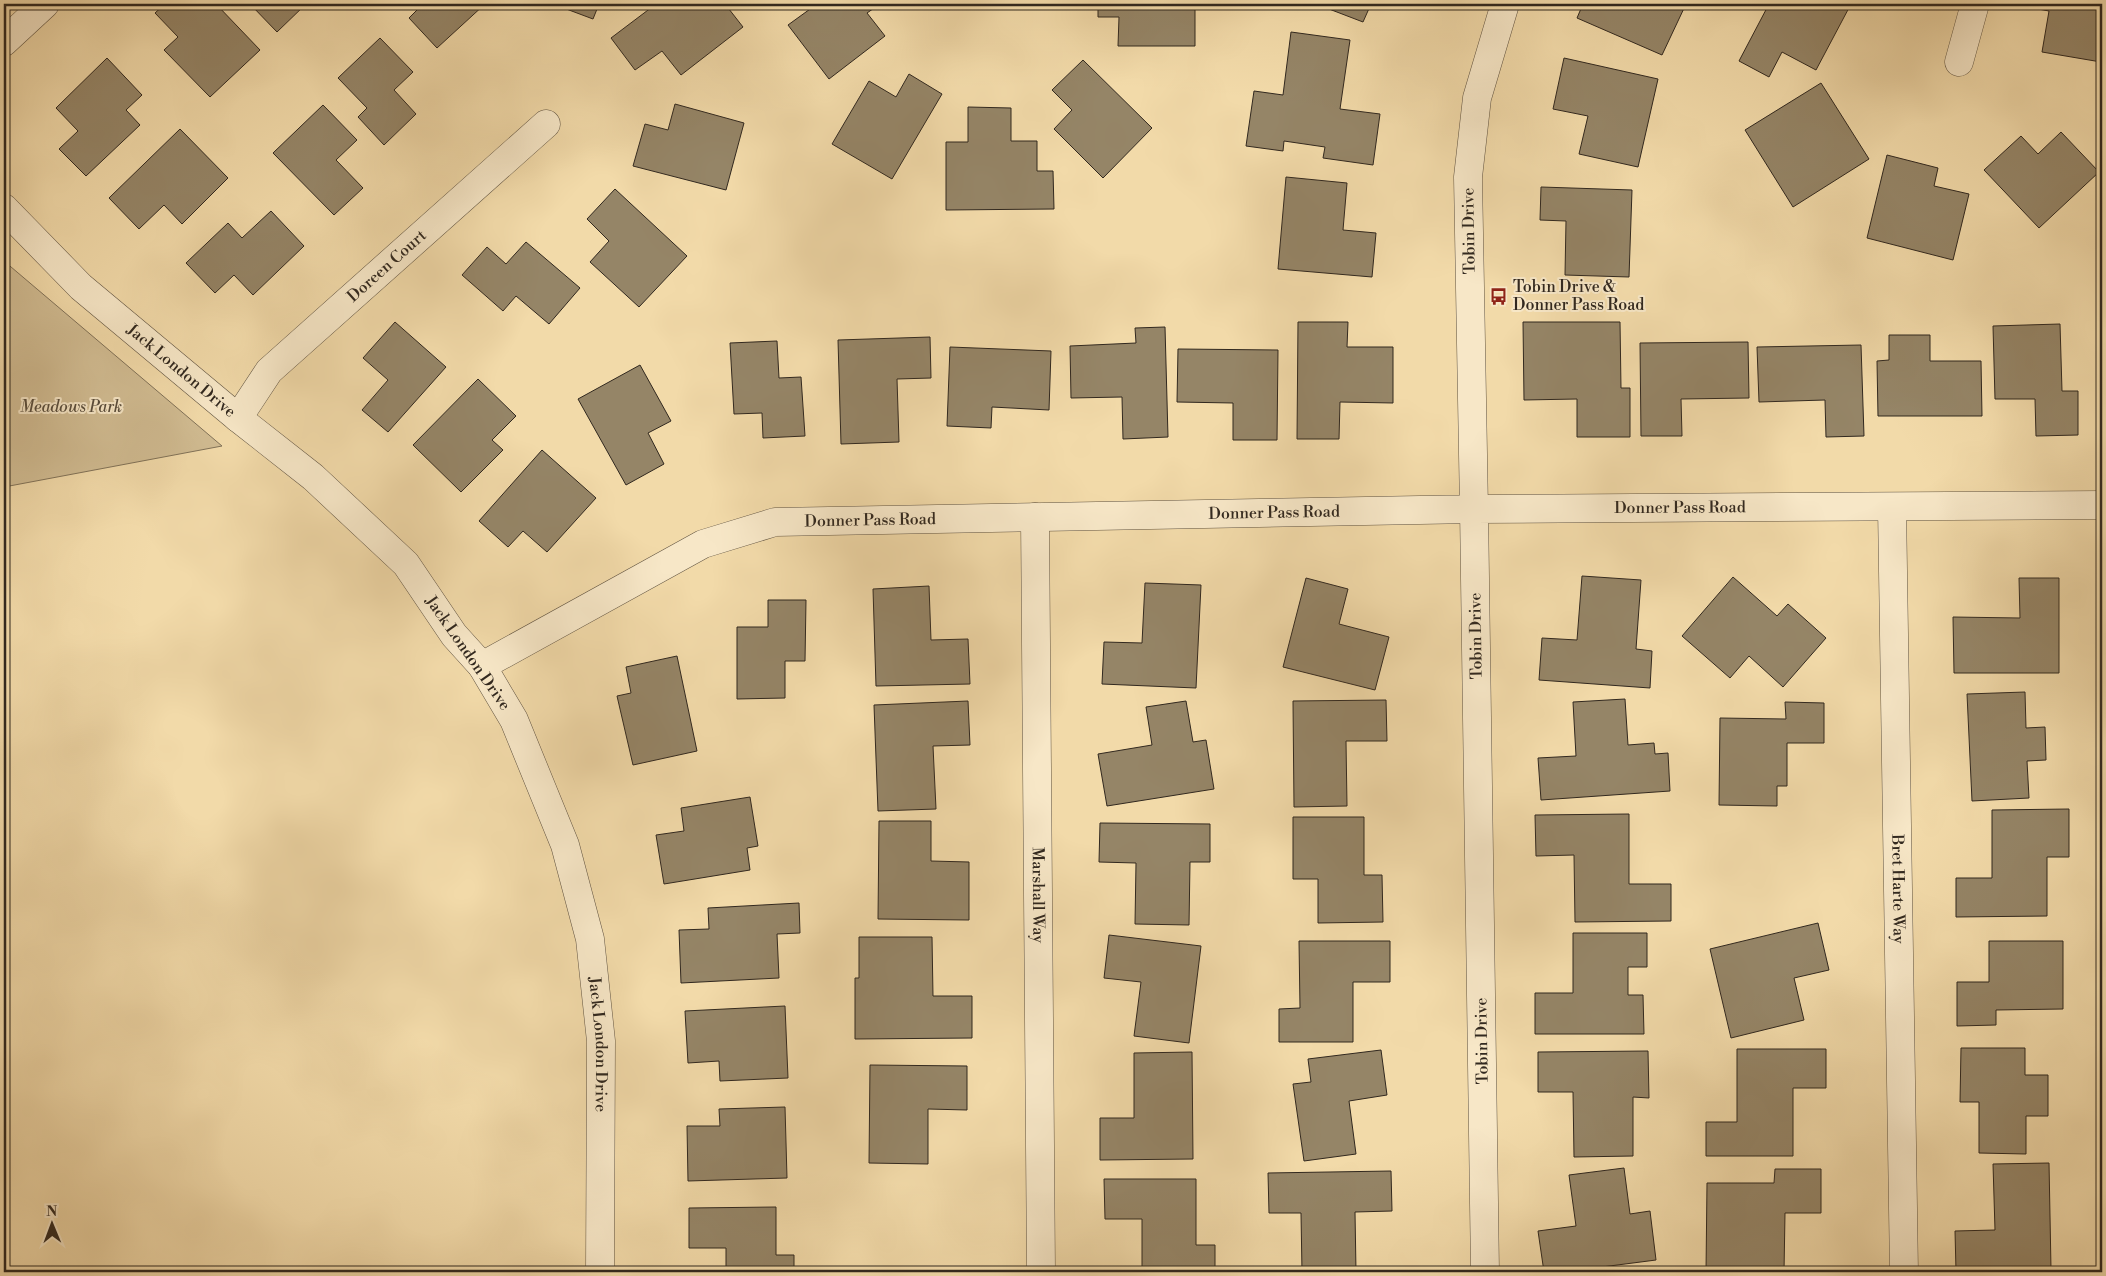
<svg xmlns="http://www.w3.org/2000/svg" width="2106" height="1276" font-family="'Libre Bodoni',serif">
  <style>
    .green { fill: #d1bc92; stroke: #817258 }
    .building { fill: #958567; stroke: #31281f }
    .lines { fill: none; stroke-linecap: round; stroke-linejoin: round }
    .minor-casing { stroke: #615442; stroke-width: 29 }
    .tertiary-casing { stroke: #615442; stroke-width: 29 }
    .minor { stroke: #f7e7c7; stroke-width: 28 }
    .tertiary { stroke: #f7e7c7; stroke-width: 28 }
    .labels { text-anchor: middle; dominant-baseline: central; stroke-width: 4; stroke-linejoin: round; paint-order: stroke }
    .street-label { font-size: 16px; fill: #31281f; stroke: #f7e7c7 }
    .poi-label { font-size: 16px; fill: #31281f; stroke: #f7e7c7; text-anchor: start }
    .park-label { font-size: 16px; font-style: italic; fill: #594d3c; stroke: #f7e7c7 }
  </style>
  <rect width="100%" height="100%" fill="#f2daa9"/>
  <filter id="stains"><feTurbulence type="fractalNoise" baseFrequency=".004" numOctaves="4"/><feColorMatrix values="0 0 0 0 .2 0 0 0 0 .09 0 0 0 0 .02 0 0 0 .5 -.17"/></filter>
  <radialGradient id="worn" r=".72"><stop offset=".6" stop-color="#630" stop-opacity="0"/><stop offset="1" stop-color="#630" stop-opacity=".3"/></radialGradient>
  <path class="green" d="M4 261 222 446 4 487Z"/>
  <g class="building">
    <path d="M165 4H216L260 50 210 97 164 50 178 37 155 13Z"/>
    <path d="M250 4H306L277 32Z"/>
    <path d="M423 4H485L437 48 409 18Z"/>
    <path d="M553 4H599L593 19Z"/>
    <path d="M656 4H705L708 8 713 4H725L743 27 681 75 662 51 635 70 611 38Z"/>
    <path d="M817 4H880L867 13 885 36 829 79 788 25Z"/>
    <path d="M1098 4H1195V46H1118L1119 17H1098Z"/>
    <path d="M1316 4H1371L1363 22Z"/>
    <path d="M1583 4H1686L1662 55 1577 18Z"/>
    <path d="M1769 4H1851L1816 70 1782 52 1769 77 1739 61Z"/>
    <path d="M2033 4H2102L2101 62 2042 52 2049 11 2033 8Z"/>
    <path d="M1291 32 1350 40 1340 109 1380 114 1373 165 1323 158 1325 147 1284 141 1283 151 1246 146 1254 91 1283 95Z"/>
    <path d="M380 38 413 72 394 90 416 114 384 145 358 117 367 108 338 78Z"/>
    <path d="M107 58 142 95 126 110 140 125 86 176 59 149 78 131 56 108Z"/>
    <path d="M1564 58 1658 79 1638 167 1579 154 1588 116 1553 109Z"/>
    <path d="M1083 60 1152 128 1103 178 1054 129 1072 110 1052 90Z"/>
    <path d="M909 74 942 94 892 179 832 144 869 81 896 97Z"/>
    <path d="M1821 83 1869 159 1793 207 1745 130Z"/>
    <path d="M675 104 744 123 726 190 633 166 645 124 668 130Z"/>
    <path d="M323 105 357 140 336 160 363 188 334 215 273 153Z"/>
    <path d="M968 107 1011 108V141H1037V171H1053L1054 209 946 210V142H968Z"/>
    <path d="M180 129 228 178 182 224 164 205 139 229 109 198Z"/>
    <path d="M2061 132 2099 172 2039 228 1984 170 2021 136 2038 154Z"/>
    <path d="M1887 155 1938 168 1934 186 1969 194 1953 260 1867 238Z"/>
    <path d="M1286 177 1347 183 1343 230 1376 233 1372 277 1278 269Z"/>
    <path d="M1541 187 1632 190 1629 277 1565 275 1566 221 1540 220Z"/>
    <path d="M615 189 687 256 639 307 590 262 609 241 587 219Z"/>
    <path d="M271 211 304 246 253 295 234 275 215 293 186 263 228 223 242 238Z"/>
    <path d="M526 242 580 288 549 324 516 296 503 311 462 275 487 247 506 264Z"/>
    <path d="M395 322 446 367 388 432 362 410 388 380 363 358Z"/>
    <path d="M1298 322H1348L1347 347H1393V403L1340 402 1339 439H1297Z"/>
    <path d="M1523 322H1620L1621 388H1630V437H1577V399L1524 400Z"/>
    <path d="M2060 324 2062 391H2078V435L2036 436 2035 399H1995L1993 326Z"/>
    <path d="M1165 327 1168 437 1123 439 1122 397 1071 398 1070 346 1136 343 1135 328Z"/>
    <path d="M1889 335H1930V361H1981L1982 416H1878L1877 361 1889 360Z"/>
    <path d="M930 337 931 378 897 379 899 442 841 444 838 340Z"/>
    <path d="M777 341 779 378 801 377 805 436 763 438 762 413 734 414 730 343Z"/>
    <path d="M1748 342 1749 398 1681 399 1682 436H1641L1640 343Z"/>
    <path d="M1861 345 1864 436 1826 437 1825 400 1759 402 1757 347Z"/>
    <path d="M950 347 1051 351 1049 410 992 407 991 428 947 426Z"/>
    <path d="M1178 349 1278 350 1277 440H1233V403L1177 402Z"/>
    <path d="M640 365 671 421 648 433 664 464 626 485 578 399Z"/>
    <path d="M478 379 516 416 492 440 503 450 461 492 413 445Z"/>
    <path d="M542 450 596 498 547 552 523 531 508 547 479 521Z"/>
    <path d="M1582 576 1641 580 1636 649 1652 651 1650 688 1539 680 1542 638 1577 640Z"/>
    <path d="M1733 577 1777 616 1788 604 1826 638 1783 687 1749 656 1730 678 1682 636Z"/>
    <path d="M1306 578 1348 589 1339 624 1389 637 1375 690 1283 667Z"/>
    <path d="M2019 578H2059V673H1954L1953 617 2020 618Z"/>
    <path d="M1145 583 1201 585 1196 688 1102 684 1104 642 1142 643Z"/>
    <path d="M929 586 931 640 968 639 970 684 876 686 873 589Z"/>
    <path d="M768 600H806L805 661H785V698L737 699V627H768Z"/>
    <path d="M677 656 697 751 633 765 617 696 631 693 626 667Z"/>
    <path d="M2025 692 2026 728 2045 727 2046 760 2027 761 2029 798 1972 801 1967 694Z"/>
    <path d="M1625 699 1628 745 1654 743 1655 754 1668 753 1670 791 1541 800 1538 758 1576 756 1573 702Z"/>
    <path d="M1386 700 1387 741H1346L1347 806 1294 807 1293 701Z"/>
    <path d="M968 701 970 745 933 746 936 809 878 811 874 705Z"/>
    <path d="M1186 701 1193 742 1206 740 1214 789 1107 806 1098 754 1152 745 1146 707Z"/>
    <path d="M1785 702 1824 703V743H1787V786H1777V806L1719 805 1720 718 1786 719Z"/>
    <path d="M750 797 758 846 747 848 750 870 664 884 656 835 684 831 681 808Z"/>
    <path d="M2069 809V857H2047V916L1956 917V878H1992V810Z"/>
    <path d="M1629 814V884H1671V921L1575 922 1574 855 1536 856 1535 815Z"/>
    <path d="M1293 817H1364V875H1382L1383 922 1318 923V879H1293Z"/>
    <path d="M879 821H931V861L969 862V920L878 919Z"/>
    <path d="M1100 823 1210 824V862H1190L1189 925 1135 924 1136 863 1099 862Z"/>
    <path d="M799 903 800 933 777 934 779 978 681 983 679 930 709 929 708 908Z"/>
    <path d="M1818 923 1829 970 1794 978 1804 1020 1731 1038 1710 949Z"/>
    <path d="M1573 933H1647V967H1628V995H1643L1644 1034H1535V993H1573Z"/>
    <path d="M1109 935 1201 946 1189 1043 1134 1036 1141 982 1104 978Z"/>
    <path d="M859 937H932L933 996H972V1038L855 1039V978H859Z"/>
    <path d="M1299 941H1390V982H1353V1042H1279V1009L1300 1008Z"/>
    <path d="M1989 941H2063V1009L1996 1010V1025L1957 1026V982H1989Z"/>
    <path d="M785 1006 788 1078 720 1081 719 1061 688 1063 685 1011Z"/>
    <path d="M1961 1048H2025V1075H2048V1116H2026V1154L1979 1153V1102H1960Z"/>
    <path d="M1737 1049H1826V1088H1793V1156H1706V1122H1737Z"/>
    <path d="M1381 1050 1387 1095 1349 1101 1356 1154 1304 1161 1293 1084 1311 1082 1308 1059Z"/>
    <path d="M1648 1051 1649 1098 1633 1097V1156L1574 1157 1573 1092H1538V1052Z"/>
    <path d="M1192 1052 1193 1159 1100 1160V1118H1134V1053Z"/>
    <path d="M870 1065 967 1066V1110L928 1109V1164L869 1163Z"/>
    <path d="M785 1107 787 1178 688 1181 687 1126H720L719 1109Z"/>
    <path d="M2049 1163 2051 1269 1956 1271 1955 1231 1995 1230 1993 1164Z"/>
    <path d="M1624 1168 1630 1214 1650 1211 1656 1260 1563 1272H1544L1538 1231 1576 1226 1569 1175Z"/>
    <path d="M1775 1169H1821V1213H1785L1784 1272H1706L1707 1183H1774Z"/>
    <path d="M1391 1171 1392 1211 1355 1212 1356 1272H1302L1301 1213H1269L1268 1173Z"/>
    <path d="M1104 1179H1196V1245H1215V1272H1142V1219H1105Z"/>
    <path d="M776 1207V1255H794V1272H726V1248H689V1208Z"/>
  </g>
  <g class="lines">
    <defs>
      <g id="minor">
        <path d="M4 42 45 4"/>
        <path d="M1959 62 1975 4"/>
        <path id="s1" d="M238 418 269 371 546 124"/>
        <path id="s2" d="M1892 507 1904 1272"/>
        <path id="s3" d="M1035 517 1041 1272"/>
        <path id="s4" d="M482 666 514 720 565 845 590 939 601 1041 600 1272"/>
        <path id="s5" d="M1485 1272 1474 509 2102 505"/>
      </g>
      <g id="tertiary">
        <path id="s6" d="M4 208 81 287 238 418 313 477 406 564 454 635 482 666 703 544 775 522 1474 509 1468 177 1477 98 1505 4"/>
      </g>
    </defs>
    <use href="#minor" class="minor-casing"/>
    <use href="#tertiary" class="tertiary-casing"/>
    <use href="#minor" class="minor"/>
    <use href="#tertiary" class="tertiary"/>
  </g>
  <defs>
    <symbol id="bus-bare" viewBox="-9 -9 18 18"><path d="M-5-6H5V4H4V6H2V4H-2V6H-4V4H-5ZM-3.5-4V0h7V-4ZM-3.5 1.2v1.5H-2V1.2ZM2 1.2v1.5H3.5V1.2Z" fill="#8f2418" stroke="#f7e7c7" stroke-width="2.5" paint-order="stroke"/></symbol>
  </defs>
  <g fill-rule="evenodd">
    <use href="#bus-bare" x="1486" y="284" width="25" height="25"/>
  </g>
  <g class="labels">
    <g class="street-label">
      <text transform="translate(1469 231) rotate(-91)">Tobin Drive</text>
      <text stroke="none"><textPath href="#s1" startOffset="214">Doreen Court</textPath></text>
      <text stroke="none"><textPath href="#s6" startOffset="241">Jack London Drive</textPath></text>
      <text stroke="none"><textPath href="#s5" startOffset="969">Donner Pass Road</textPath></text>
      <text stroke="none"><textPath href="#s6" startOffset="1492">Donner Pass Road</textPath></text>
      <text stroke="none"><textPath href="#s6" startOffset="1088">Donner Pass Road</textPath></text>
      <text transform="translate(1476 636) rotate(-91)">Tobin Drive</text>
      <text transform="translate(468 653) rotate(55)">Jack London Drive</text>
      <text stroke="none"><textPath href="#s2" startOffset="382">Bret Harte Way</textPath></text>
      <text stroke="none"><textPath href="#s3" startOffset="378">Marshall Way</textPath></text>
      <text transform="translate(1482 1041) rotate(-91)">Tobin Drive</text>
      <text stroke="none"><textPath href="#s4" startOffset="401">Jack London Drive</textPath></text>
    </g>
    <g class="poi-label">
      <text x="1513" y="287">Tobin Drive &amp;<tspan x="1513" dy="18">Donner Pass Road</tspan></text>
    </g>
    <g class="park-label">
      <text x="71" y="407">Meadows Park</text>
    </g>
  </g>
  <rect width="2106" height="1276" fill="none" stroke="#f2daa9" stroke-width="20"/>
  <rect x="5" y="5" width="2096" height="1266" fill="none" stroke="#31281f" stroke-width="2.5"/>
  <rect x="10" y="10" width="2086" height="1256" fill="none" stroke="#31281f"/>
  <g transform="translate(52 1224) rotate(359)" stroke="#f7e7c7" stroke-width="4" paint-order="stroke">
  <path d="M0-4L9 19L0 12L-9 19Z" fill="#31281f"/>
  <text y="-8" font-size="14" font-weight="bold" text-anchor="middle" fill="#31281f">N</text>
  </g>
  <rect width="100%" height="100%" filter="url(#stains)"/>
  <rect width="100%" height="100%" fill="url(#worn)"/>
</svg>
